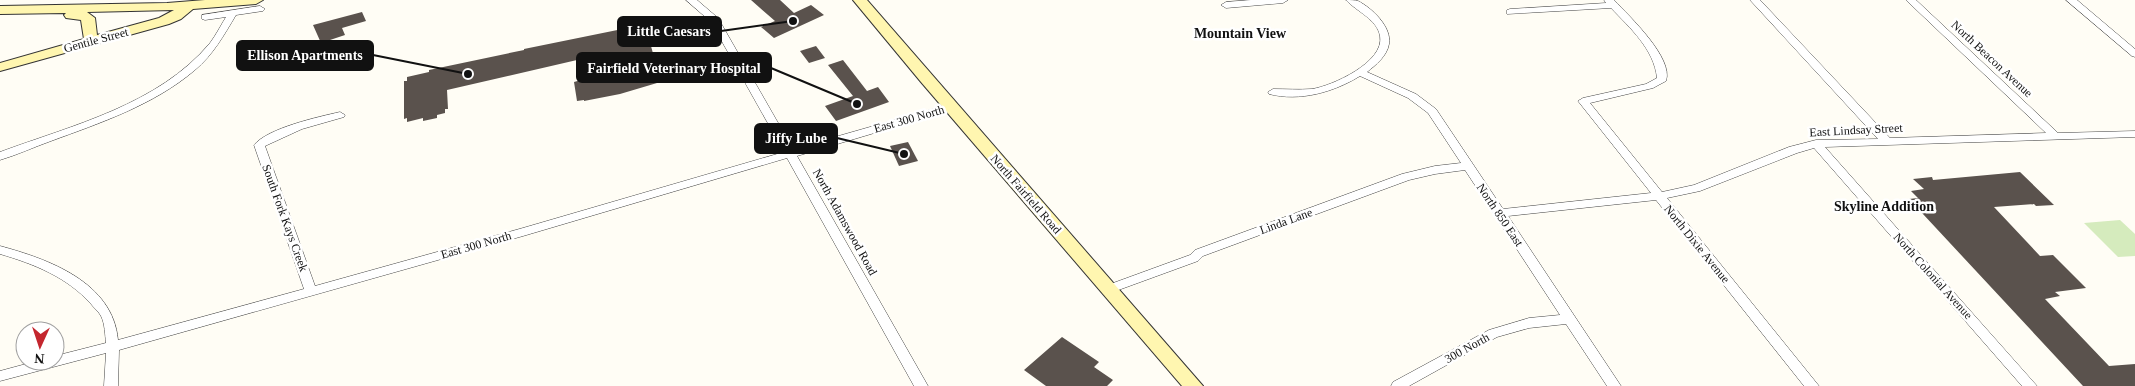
<svg xmlns="http://www.w3.org/2000/svg" width="2135" height="386" font-family="Georgia,serif">
  <style>
    .green { fill: #d5ebbd }
    .building { fill: #5a524d }
    .lines { fill: none; stroke-linecap: round; stroke-linejoin: round }
    .street-casing { stroke: #444; stroke-width: 1 }
    .secondary-casing { stroke: #333; stroke-width: 2 }
    .street { fill: #fff; fill-rule: evenodd }
    .secondary { fill: #fff6b0; fill-rule: evenodd }
    .labels { text-anchor: middle; dominant-baseline: central; stroke-width: 5; stroke-linejoin: round; paint-order: stroke }
    .street-label { font-size: 12px; fill: #111; stroke: #fff }
    .neighbourhood-label { font-size: 14px; font-weight: bold; fill: #111; stroke: #fff }
    .leader { fill: none; stroke: #111; stroke-width: 2 }
    .callout-dot { fill: #111; stroke: #fff; stroke-width: 2 }
    .callout { fill: #111; stroke: #111; stroke-width: 2 }
    .callout-label { font-size: 14px; text-anchor: middle; font-weight: bold; fill: #fff }
  </style>
  <rect width="100%" height="100%" fill="#fffdf5"/>
  <path class="green" d="M2120 220 2135 234V256L2118 257 2084 223Z"/>
  <g class="building">
    <path d="M751 0H780L794 13 811 5 824 15 774 38 761 27 775 21Z"/>
    <path d="M362 12 366 21 342 28 345 35 321 43 313 25Z"/>
    <path d="M642 25 643 29 646 28 654 57 659 78 656 79 657 83 620 94 584 101V100L577 101 574 82 581 80 577 60 447 90 448 109H445V113L437 115V118L423 121V118L407 122V118L404 119V81H407V77L429 72V70L524 50V49Z"/>
    <path d="M816 46 825 58 809 63 800 51Z"/>
    <path d="M843 60 867 91 878 87 889 102 836 121 825 106 853 96 828 65Z"/>
    <path d="M908 142 918 161 899 166 890 146Z"/>
    <path d="M2020 172 2054 205 2036 206 2034 204 1994 207 2040 256 2053 255 2086 288 2055 292 2060 296 2045 299 2109 366 2135 364V386H2083L1909 199 1918 198 1911 191 1924 189 1913 179 1932 177 1933 180Z"/>
    <path d="M1062 337 1099 362 1094 367 1113 380 1107 386H1046L1024 370Z"/>
  </g>
  <g class="lines">
    <defs>
      <g id="street">
        <path d="M686 0H697L718 18 793 149 947 105 951 104 956 107 955 109 797 156 928 386H914L787 158 523 236 119 350 118 386H104L106 353 0 381V371L37 361H55V356L106 343C105 335 105 324 101 316 99 312 94 308 91 304 67 277 34 264 0 254V246C48 259 113 282 118 340L304 289 254 145C268 128 318 117 340 112L345 115 344 117 302 129 265 146 315 286 523 228 784 152 711 22Z"/>
        <path d="M1251 0H1288L1283 3 1226 8 1221 5 1226 2Z"/>
        <path d="M1346 0C1350 0 1355 0 1358 1 1372 8 1392 27 1389 44 1387 56 1376 65 1367 72L1416 94 1436 109 1503 209 1651 193 1578 101 1583 98 1646 84 1657 78C1654 49 1630 28 1611 8L1507 14V10L1510 9 1606 3 1604 0H1614C1629 16 1674 58 1666 81L1653 88 1590 103 1662 192 1694 185 1789 147 1816 140 1878 139 1750 0H1760L1890 138 2046 133 1906 0H1916L2058 133 2135 131V137L1825 147 2037 386H2022L1814 148 1797 153 1700 191 1667 198 1819 386H1804L1656 200 1508 216 1621 386H1607L1566 324 1529 328 1497 337 1409 386H1391L1393 382 1489 330 1529 318 1560 315 1465 170 1435 174 1409 180 1203 256 1198 261 1113 292H1105L1103 289 1105 286 1190 255 1195 250 1402 174 1435 166 1461 163 1428 113 1408 98 1360 76C1334 92 1300 102 1269 94L1268 92 1273 89C1286 89 1299 90 1312 89 1332 86 1385 62 1380 36 1377 19 1357 12 1346 0Z"/>
        <path d="M2066 0H2077L2135 49V57L2132 56Z"/>
        <path d="M260 6 265 9 263 11 236 15C224 35 213 55 195 70 154 105 100 123 51 141 34 147 17 155 0 160V152C73 125 158 105 210 43 216 35 221 25 226 17L205 20 202 19V15Z"/>
      </g>
      <g id="secondary">
        <path d="M205 0H263L256 4 193 9 181 19 169 24 0 71V63L84 39 81 20 66 18 64 15 66 13 0 14V6L167 3ZM174 10 159 18 97 35 95 18 87 12Z"/>
        <path d="M853 0H867L1203 386H1182L921 82Z"/>
      </g>
    </defs>
    <use href="#street" class="street-casing"/>
    <use href="#secondary" class="secondary-casing"/>
    <use href="#street" class="street"/>
    <use href="#secondary" class="secondary"/>
  </g>
  <g class="labels">
    <g class="street-label">
      <text transform="translate(96 40) rotate(-15)">Gentile Street</text>
      <text transform="translate(1992 59) rotate(43)">North Beacon Avenue</text>
      <text transform="translate(909 119) rotate(-16)">East 300 North</text>
      <text transform="translate(1856 130) rotate(-3)">East Lindsay Street</text>
      <text transform="translate(1026 194) rotate(49)">North Fairfield Road</text>
      <text transform="translate(1500 215) rotate(56)">North 850 East</text>
      <text transform="translate(285 218) rotate(70)">South Fork Kays Creek</text>
      <text transform="translate(1286 221) rotate(-20)">Linda Lane</text>
      <text transform="translate(845 222) rotate(61)">North Adamswood Road</text>
      <text transform="translate(1697 244) rotate(51)">North Dixie Avenue</text>
      <text transform="translate(476 245) rotate(-16)">East 300 North</text>
      <text transform="translate(1933 276) rotate(48)">North Colonial Avenue</text>
      <text transform="translate(1467 348) rotate(-29)">300 North</text>
    </g>
    <g class="neighbourhood-label">
      <text x="1240" y="33">Mountain View</text>
      <text x="1884" y="206">Skyline Addition</text>
    </g>
  </g>
  <path class="leader" d="M793 21L721 31M468 74L373 55M857 104L771 68M904 154L837 138"/>
  <g class="callout-dot">
    <circle cx="793" cy="21" r="5"/>
    <circle cx="468" cy="74" r="5"/>
    <circle cx="857" cy="104" r="5"/>
    <circle cx="904" cy="154" r="5"/>
  </g>
  <g class="callout">
    <rect x="618" y="17" width="103" height="29" rx="5"/>
    <rect x="237" y="41" width="136" height="29" rx="5"/>
    <rect x="577" y="53" width="194" height="29" rx="5"/>
    <rect x="755" y="124" width="82" height="29" rx="5"/>
  </g>
  <g class="callout-label">
    <text x="669" y="36">Little Caesars</text>
    <text x="305" y="60">Ellison Apartments</text>
    <text x="674" y="73">Fairfield Veterinary Hospital</text>
    <text x="796" y="143">Jiffy Lube</text>
  </g>
  <g transform="translate(40 346) rotate(183)"><circle r="24" fill="#ffffff" stroke="#a0a0a0"/>
  <path d="M0-4L9 19L0 12L-9 19Z" fill="#c4262e"/>
  <text y="-8" font-size="14" font-weight="bold" text-anchor="middle" fill="#111111">N</text>
  </g>
</svg>
